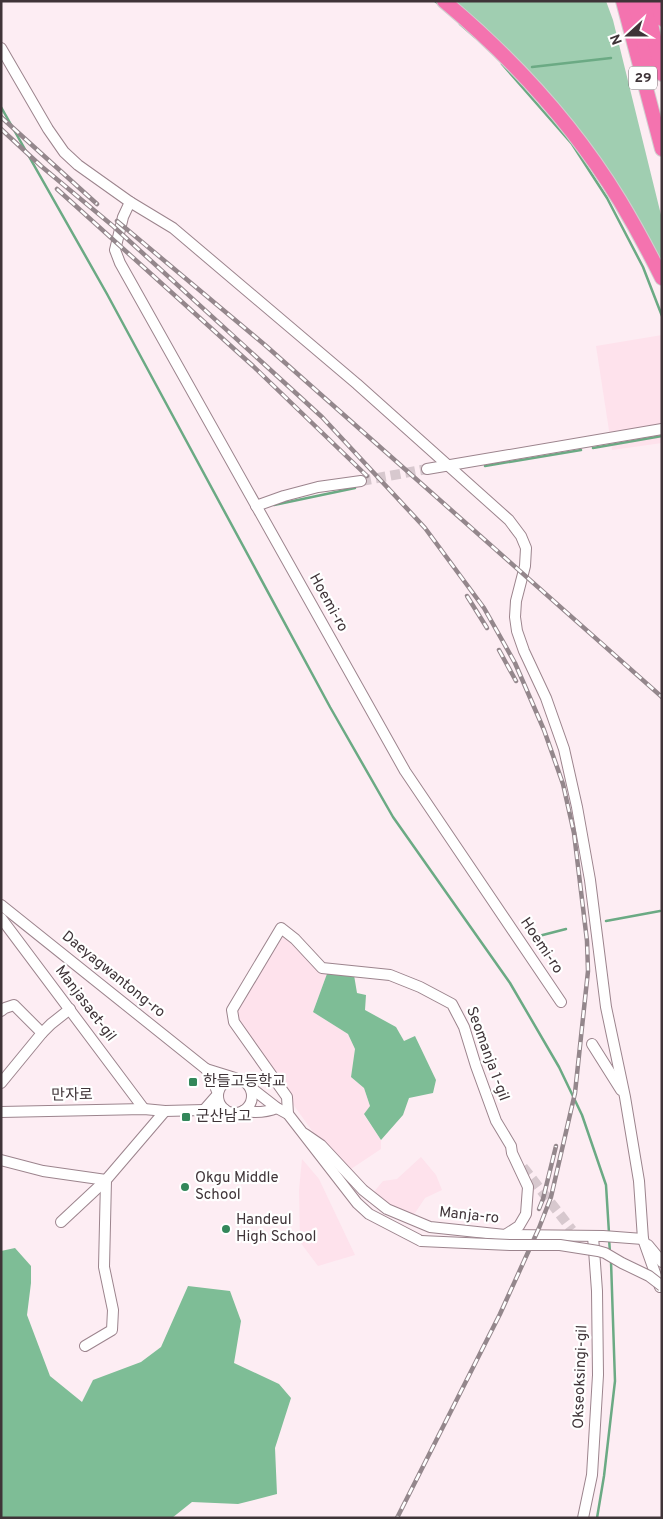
<svg xmlns="http://www.w3.org/2000/svg" width="663" height="1519" font-family="Overpass,'Noto Sans KR',sans-serif">
  <style>
    .built { fill: #fee2ec }
    .green { fill: #a0ceb1 }
    .forest { fill: #7ebd96 }
    .lines { fill: none; stroke-linecap: round; stroke-linejoin: round }
    .stream { stroke: #6baa84; stroke-width: 2.5 }
    .minor-tunnel { stroke: #d7c8ce; stroke-width: 10; stroke-dasharray: 10 5; stroke-linecap: butt }
    .minor-casing { stroke: #9c848d; stroke-width: 12 }
    .highway-casing { stroke: #d1cecf; stroke-width: 16 }
    .minor { stroke: #fff; stroke-width: 10 }
    .highway { stroke: #f473af; stroke-width: 14 }
    .rail-casing { stroke: #94878c; stroke-width: 4.5 }
    .rail { stroke: #fff; stroke-width: 2.5; stroke-dasharray: 8; stroke-linecap: butt }
    .minor-bridge-casing { stroke: #9c848d; stroke-width: 12; stroke-linecap: butt }
    .minor-bridge { stroke: #fff; stroke-width: 10 }
    .poi-dot { fill: #33875a; stroke: #fff; stroke-width: 2 }
    .labels { text-anchor: middle; dominant-baseline: central; stroke-width: 4.5; stroke-linejoin: round; paint-order: stroke }
    .shield { fill: #fff; stroke: #797174; stroke-width: 1 }
    .shield-label { font-size: 14px; font-weight: bold; fill: #3f3438 }
    .street-label { font-size: 15px; fill: #3f3438; stroke: #fff }
    .poi-label { font-size: 15px; fill: #3f3438; stroke: #fff; text-anchor: start }
  </style>
  <rect width="100%" height="100%" fill="#fdedf3"/>
  <g class="built">
    <path d="M662 335V443L612 450 596 346Z"/>
    <path d="M281 928 328 971 313 1012 348 1034 355 1049 351 1077 364 1088 370 1106 364 1115 381 1140V1149L348 1171 313 1132 295 1107 268 1064 238 1022 235 1012Z"/>
    <path d="M421 1157 436 1175 442 1190 425 1198 413 1216 392 1206 373 1193 383 1181 397 1179Z"/>
    <path d="M302 1159 319 1179 355 1255 318 1266 300 1242 299 1190Z"/>
  </g>
  <path class="green" d="M454 1H606L613 20 662 219V272L622 192Z"/>
  <g class="forest">
    <path d="M328 971 354 975 357 993 366 995 365 1010 396 1027 404 1041 415 1036 436 1080 433 1093 409 1098 403 1115 381 1140 364 1114 370 1106 364 1088 351 1077 355 1049 348 1034 313 1012Z"/>
    <path d="M15 1248 31 1266V1283L27 1315 50 1376 82 1402 93 1380 141 1362 161 1347 188 1286 230 1291 241 1321 234 1363 279 1384 291 1398 275 1448 277 1494 238 1504 192 1502 172 1518H1V1251Z"/>
  </g>
  <g class="lines">
    <g class="stream">
      <path d="M435 1 440 5"/>
      <path d="M460 24 475 37"/>
      <path d="M502 64 572 144 607 198 643 267 662 316"/>
      <path d="M532 67 611 58"/>
      <path d="M1 107 107 294 330 707 393 817 510 983 559 1067 582 1115 606 1185 609 1233"/>
      <path d="M593 448 662 436"/>
      <path d="M485 466 581 450"/>
      <path d="M274 505 355 488"/>
      <path d="M606 921 660 911"/>
      <path d="M535 937 566 929"/>
      <path d="M609 1238 610 1253"/>
      <path d="M597 1518 604 1476 615 1381 611 1261"/>
    </g>
    <g class="minor-tunnel">
      <path d="M361 481 427 469"/>
      <path d="M523 1167 572 1230"/>
    </g>
    <defs>
      <g id="minor">
        <path d="M1 48 48 129 64 152 78 165 130 202 173 228 357 384 509 520 521 536 526 548 525 566 516 601 515 617 517 631 524 651 546 698 564 749 577 807 590 880 606 1007 625 1097 639 1181 643 1239 660 1287"/>
        <path d="M130 202 123 217 115 250 120 263 405 771 561 1002"/>
        <path d="M427 469 662 429"/>
        <path d="M256 506 284 496 318 487 361 481"/>
        <path d="M1 905 206 1069"/>
        <path d="M1 918 144 1109"/>
        <path d="M1 1011 5 1008 14 1005 42 1033"/>
        <path d="M592 1044 621 1090"/>
        <circle cx="235" cy="1096" r="17"/>
        <path d="M1 1083 42 1033 51 1024 70 1009"/>
        <path d="M250 1087 277 1108 288 1114 357 1203 369 1214 421 1241"/>
        <path d="M224 1109 204 1110 218 1094 212 1078 206 1069 235 1078"/>
        <path d="M243 1111C255 1113 265 1113 277 1108"/>
        <path d="M1 1112 144 1109 165 1111 204 1110"/>
        <path d="M288 1114 287 1097 234 1022 232 1010 281 928 295 939 322 968 390 975 420 987 452 1004 464 1027 476 1066 496 1121 511 1146 512 1153 528 1187 526 1214 519 1226 505 1235"/>
        <path d="M305 1134 321 1145 363 1190 387 1209 430 1227 505 1235 603 1236 643 1239"/>
        <path d="M1 1160 43 1171 106 1180 104 1267 113 1310 112 1330 85 1346"/>
        <path d="M61 1222 106 1180 165 1111"/>
        <path d="M648 1245 662 1262"/>
        <path d="M583 1518 592 1475 598 1375 597 1291 593 1236"/>
      </g>
      <g id="highway">
        <path d="M444 1C512 58 574 125 620 201 635 226 649 252 662 278"/>
        <path d="M623 1 662 149"/>
        <path d="M635 1 650 71"/>
        <path d="M646 1 662 74"/>
        <path d="M657 1 662 19"/>
      </g>
    </defs>
    <use href="#minor" class="minor-casing"/>
    <use href="#highway" class="highway-casing"/>
    <use href="#minor" class="minor"/>
    <use href="#highway" class="highway"/>
    <defs>
      <g id="rail">
        <path d="M1 117 97 204"/>
        <path d="M1 129 41 166 113 226 322 417 425 528 484 608 515 663 544 730 563 784 574 833 587 941 588 971 575 1093 551 1197 539 1228 500 1314 397 1518"/>
        <path d="M57 189 253 366 367 476"/>
        <path d="M117 221 265 345 662 697"/>
        <path d="M467 596 487 628"/>
        <path d="M499 650 516 681"/>
        <path d="M539 1209 543 1199 556 1146"/>
      </g>
    </defs>
    <use href="#rail" class="rail-casing"/>
    <use href="#rail" class="rail"/>
    <defs>
      <path id="minor-bridge" d="M421 1241 510 1245H560L598 1251 605 1253 622 1263 649 1276 662 1286"/>
    </defs>
    <use href="#minor-bridge" class="minor-bridge-casing"/>
    <use href="#minor-bridge" class="minor-bridge"/>
  </g>
  <g class="poi-dot">
    <rect x="188" y="1077" width="10" height="10" rx="2.5"/>
    <rect x="181" y="1112" width="10" height="10" rx="2.5"/>
    <circle cx="185" cy="1187" r="5"/>
    <circle cx="226" cy="1229" r="5"/>
  </g>
  <g class="labels">
    <rect class="shield" x="629" y="66.5" width="28" height="23" rx="4"/>
    <g class="shield-label">
      <text x="643" y="78">29</text>
    </g>
    <g class="street-label">
      <text transform="translate(328 603) rotate(61)">Hoemi-ro</text>
      <text transform="translate(541 946) rotate(56)">Hoemi-ro</text>
      <text transform="translate(113 975) rotate(39)">Daeyagwantong-ro</text>
      <text transform="translate(85 1004) rotate(53)">Manjasaet-gil</text>
      <text transform="translate(487 1054) rotate(70)">Seomanja 1-gil</text>
      <text transform="translate(72 1096) rotate(-1)">만자로</text>
      <text transform="translate(469 1216) rotate(6)">Manja-ro</text>
      <text transform="translate(581 1377) rotate(-88)">Okseoksingi-gil</text>
    </g>
    <g class="poi-label">
      <text x="203" y="1082">한들고등학교</text>
      <text x="196" y="1117">군산남고</text>
      <text x="195" y="1178">Okgu Middle<tspan x="195" dy="17">School</tspan></text>
      <text x="236" y="1220">Handeul<tspan x="236" dy="17">High School</tspan></text>
    </g>
  </g>
  <rect width="663" height="1519" fill="none" stroke="#3f3438" stroke-width="5"/>
  <g transform="translate(628 35) rotate(249)" stroke="#ffffff" stroke-width="4" paint-order="stroke">
  <path d="M0-4L9 19L0 12L-9 19Z" fill="#3f3438"/>
  <text y="-8" font-size="14" font-weight="bold" text-anchor="middle" fill="#3f3438">N</text>
  </g>
</svg>
